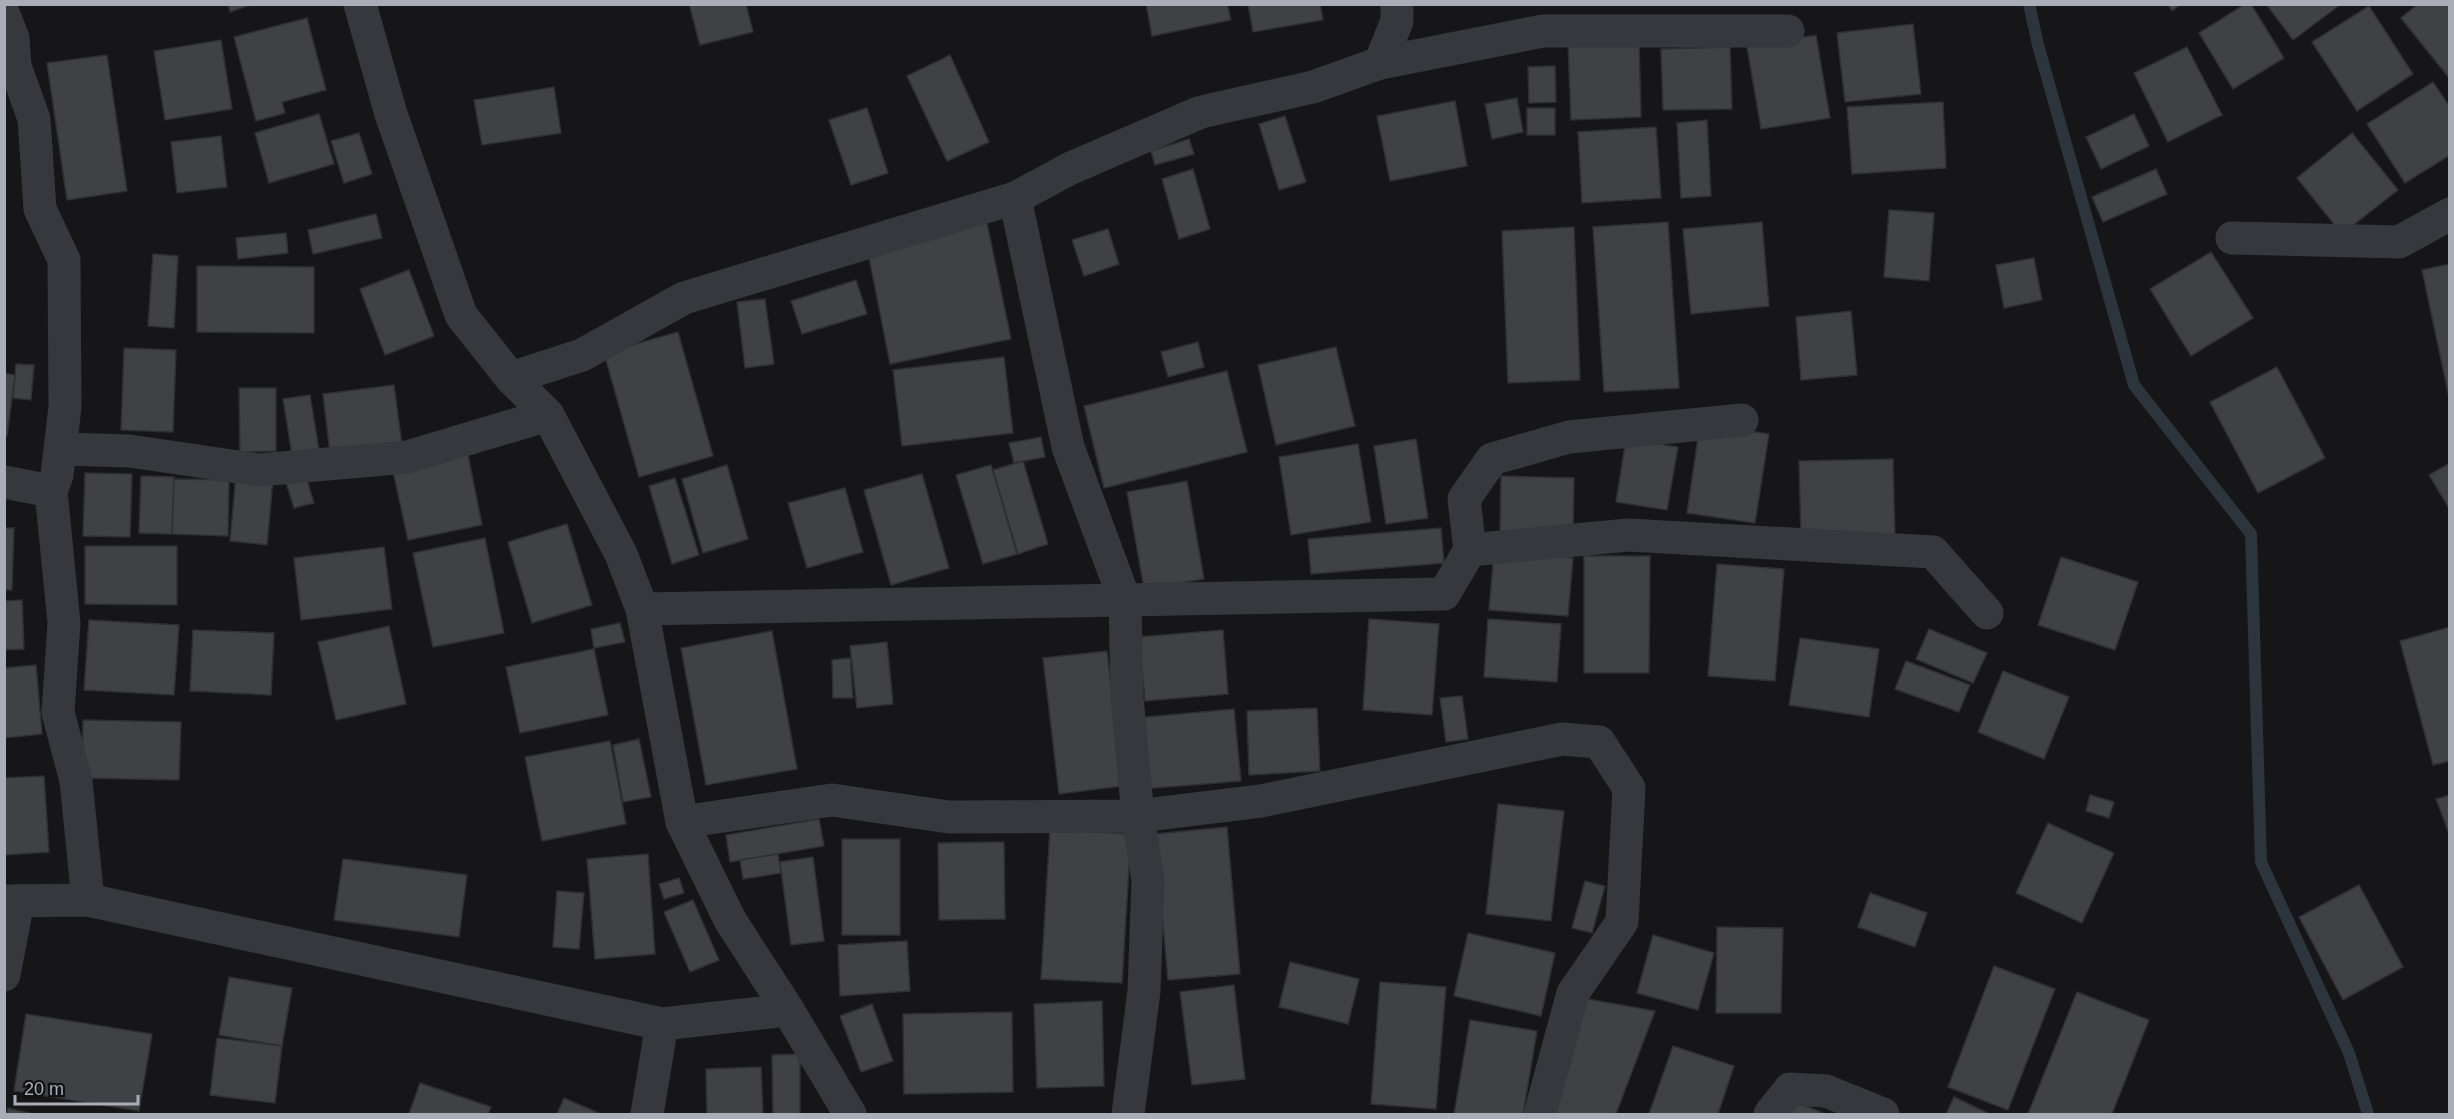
<svg xmlns="http://www.w3.org/2000/svg" width="2454" height="1119" font-family="Arial,sans-serif">
  <style>
    .lines { fill: none; stroke-linecap: round; stroke-linejoin: round }
    .stream { stroke: #2c353c; stroke-width: 12 }
    .building { fill: #404145; stroke: #303034; stroke-width: 1.5 }
    .minor { stroke: #37383d; stroke-width: 33 }
  </style>
  <rect width="100%" height="100%" fill="#161618"/>
  <g class="lines">
    <path class="stream" d="M2029 4 2038 45 2134 385 2251 534 2261 862 2349 1053 2368 1114"/>
  </g>
  <g class="building">
    <path d="M228 4H253L230 12Z"/>
    <path d="M689 4H746L753 32 700 45Z"/>
    <path d="M1146 4H1227L1231 20 1152 36Z"/>
    <path d="M1248 4H1320L1323 20 1253 32Z"/>
    <path d="M2168 4H2181L2172 11Z"/>
    <path d="M2245 4H2251L2284 58 2233 89 2199 33Z"/>
    <path d="M2266 4H2341L2293 40Z"/>
    <path d="M2418 4H2450V79L2401 18Z"/>
    <path d="M2369 6 2413 74 2357 111 2312 42Z"/>
    <path d="M307 18 326 90 282 102 285 113 256 121 234 37Z"/>
    <path d="M1913 24 1921 94 1845 102 1837 33Z"/>
    <path d="M1816 35 1830 118 1761 129 1747 47Z"/>
    <path d="M221 40 232 109 165 120 154 51Z"/>
    <path d="M1639 41 1641 117 1571 120 1568 43Z"/>
    <path d="M1730 47 1732 109 1663 110 1661 49Z"/>
    <path d="M2187 47 2222 115 2168 142 2134 73Z"/>
    <path d="M107 55 127 191 67 200 47 63Z"/>
    <path d="M950 55 989 142 947 161 907 76Z"/>
    <path d="M1555 66 1556 102 1529 103 1528 67Z"/>
    <path d="M2433 82 2450 107V155L2405 183 2367 124Z"/>
    <path d="M554 87 561 133 482 145 474 100Z"/>
    <path d="M1517 98 1523 132 1492 139 1485 104Z"/>
    <path d="M1455 101 1467 166 1390 181 1377 116Z"/>
    <path d="M1943 102 1946 168 1852 174 1847 107Z"/>
    <path d="M867 108 888 173 851 185 829 120Z"/>
    <rect x="1527" y="108" width="28" height="27"/>
    <path d="M319 114 334 164 269 183 255 133Z"/>
    <path d="M2134 114 2149 146 2101 169 2086 137Z"/>
    <path d="M1285 116 1306 182 1279 190 1259 124Z"/>
    <path d="M1707 120 1711 196 1681 198 1677 123Z"/>
    <path d="M1656 127 1661 198 1582 203 1578 132Z"/>
    <path d="M359 133 372 174 344 183 331 141Z"/>
    <path d="M2352 133 2398 190 2342 234 2297 178Z"/>
    <path d="M221 136 227 187 177 193 171 142Z"/>
    <path d="M1189 139 1194 154 1155 165 1151 151Z"/>
    <path d="M1193 169 1210 229 1179 239 1162 179Z"/>
    <path d="M2156 169 2167 194 2103 222 2092 197Z"/>
    <path d="M1889 210 1934 213 1929 281 1884 277Z"/>
    <path d="M376 214 382 238 313 254 308 230Z"/>
    <path d="M1668 222 1679 388 1604 392 1593 227Z"/>
    <path d="M1762 222 1769 306 1691 314 1683 229Z"/>
    <path d="M987 223 1011 339 890 364 867 247Z"/>
    <path d="M1574 227 1580 380 1508 383 1502 231Z"/>
    <path d="M1108 229 1119 264 1084 276 1072 240Z"/>
    <path d="M286 233 288 253 238 259 236 238Z"/>
    <path d="M2211 252 2253 318 2191 356 2150 289Z"/>
    <path d="M153 254 178 256 174 328 148 326Z"/>
    <path d="M2034 258 2042 300 2004 308 1996 265Z"/>
    <path d="M2450 264V402L2422 270Z"/>
    <path d="M197 266 314 267V333L197 332Z"/>
    <path d="M409 270 434 336 385 355 360 289Z"/>
    <path d="M856 280 867 314 802 334 791 301Z"/>
    <path d="M765 299 774 364 745 368 737 302Z"/>
    <path d="M1851 311 1857 375 1801 380 1796 317Z"/>
    <path d="M678 332 713 456 639 477 604 353Z"/>
    <path d="M1198 342 1204 367 1168 377 1161 352Z"/>
    <path d="M1336 347 1355 426 1276 445 1258 365Z"/>
    <path d="M124 348 176 350 173 432 121 430Z"/>
    <path d="M1004 357 1013 433 902 446 893 370Z"/>
    <path d="M16 364 34 365 31 400 13 398Z"/>
    <path d="M2277 367 2325 458 2258 493 2210 402Z"/>
    <path d="M1227 371 1247 452 1104 488 1084 406Z"/>
    <path d="M4 373 15 375 7 436H4Z"/>
    <path d="M394 385 402 445 330 454 323 394Z"/>
    <path d="M239 388H276V451L240 452Z"/>
    <path d="M310 395 320 456 293 461 283 399Z"/>
    <path d="M1700 424 1769 434 1755 523 1687 513Z"/>
    <path d="M1041 437 1045 457 1014 463 1009 443Z"/>
    <path d="M1416 439 1428 518 1386 524 1374 446Z"/>
    <path d="M1626 439 1678 447 1667 510 1616 502Z"/>
    <path d="M1358 444 1371 522 1291 535 1279 457Z"/>
    <path d="M467 450 482 525 408 540 392 467Z"/>
    <path d="M1893 459 1895 537 1801 539 1799 461Z"/>
    <path d="M1023 461 1048 544 1018 554 993 470Z"/>
    <path d="M2450 463V510L2429 475Z"/>
    <path d="M727 465 748 539 703 553 682 479Z"/>
    <path d="M991 465 1017 554 983 564 956 475Z"/>
    <path d="M304 470 314 503 294 508 284 476Z"/>
    <path d="M85 473 132 474 130 537 83 536Z"/>
    <path d="M922 474 949 568 891 585 864 490Z"/>
    <path d="M141 476 174 477 172 534 139 533Z"/>
    <path d="M236 476 273 479 267 545 230 541Z"/>
    <path d="M1501 476 1574 478 1573 534 1500 533Z"/>
    <path d="M675 478 699 555 672 564 649 486Z"/>
    <path d="M174 479 229 480 228 536 172 534Z"/>
    <path d="M1187 481 1204 579 1144 589 1127 492Z"/>
    <path d="M845 488 863 552 807 568 788 503Z"/>
    <path d="M567 524 592 605 532 623 508 542Z"/>
    <path d="M4 528H14L12 590H4Z"/>
    <path d="M1441 528 1444 563 1311 574 1308 539Z"/>
    <path d="M485 538 504 633 433 647 413 553Z"/>
    <path d="M85 546H177V605L85 604Z"/>
    <path d="M384 547 392 609 301 620 294 558Z"/>
    <path d="M1494 552 1573 558 1568 616 1489 610Z"/>
    <path d="M1584 556H1650L1649 673H1584Z"/>
    <path d="M2061 557 2138 582 2115 650 2038 625Z"/>
    <path d="M1717 564 1784 569 1775 681 1708 676Z"/>
    <path d="M22 600 24 649 4 650V601Z"/>
    <path d="M1369 619 1439 624 1432 715 1363 710Z"/>
    <path d="M1488 619 1561 624 1557 682 1484 677Z"/>
    <path d="M89 620 179 625 174 695 84 690Z"/>
    <path d="M620 623 625 642 594 648 591 629Z"/>
    <path d="M389 626 406 704 336 720 318 642Z"/>
    <path d="M2450 627V761L2433 765 2400 641Z"/>
    <path d="M1929 629 1987 653 1973 683 1916 659Z"/>
    <path d="M193 630 274 633 271 695 190 691Z"/>
    <path d="M1223 630 1228 694 1145 701 1139 637Z"/>
    <path d="M772 631 797 769 706 785 681 648Z"/>
    <path d="M1800 638 1879 649 1869 717 1789 705Z"/>
    <path d="M887 642 893 704 857 708 850 646Z"/>
    <path d="M594 649 608 715 520 733 506 667Z"/>
    <path d="M1107 651 1122 786 1059 794 1043 658Z"/>
    <path d="M850 658 853 698H833L832 660Z"/>
    <path d="M1906 661 1970 685 1959 712 1895 689Z"/>
    <path d="M36 665 42 734 4 738V668Z"/>
    <path d="M2003 671 2069 697 2044 759 1978 732Z"/>
    <path d="M1462 696 1468 739 1446 742 1440 698Z"/>
    <path d="M1317 708 1320 771 1249 775 1247 711Z"/>
    <path d="M1234 709 1241 781 1143 789 1136 718Z"/>
    <path d="M83 720 181 722 179 780 82 778Z"/>
    <path d="M639 739 651 797 623 802 613 745Z"/>
    <path d="M610 741 626 824 542 841 525 757Z"/>
    <path d="M44 776 49 852 4 855V778Z"/>
    <path d="M2090 795 2114 802 2109 818 2086 811Z"/>
    <path d="M2450 795V836L2436 799Z"/>
    <path d="M1498 804 1564 811 1551 921 1486 914Z"/>
    <path d="M819 819 824 846 730 862 726 835Z"/>
    <path d="M2048 823 2114 853 2082 923 2016 893Z"/>
    <path d="M1227 827 1240 974 1168 980 1155 834Z"/>
    <path d="M1050 829 1131 834 1122 983 1041 979Z"/>
    <rect x="842" y="839" width="58" height="96"/>
    <path d="M1004 842 1005 919 939 920 938 843Z"/>
    <path d="M648 854 655 954 595 959 587 859Z"/>
    <path d="M778 854 781 873 743 879 740 860Z"/>
    <path d="M813 857 824 941 791 945 780 862Z"/>
    <path d="M343 859 467 875 459 937 334 920Z"/>
    <path d="M679 878 684 893 664 899 659 884Z"/>
    <path d="M1585 881 1605 886 1592 933 1572 928Z"/>
    <path d="M2359 885 2403 967 2343 1000 2299 917Z"/>
    <path d="M557 891 584 893 579 949 553 947Z"/>
    <path d="M1870 893 1927 913 1915 947 1858 927Z"/>
    <path d="M693 900 719 960 690 972 664 912Z"/>
    <path d="M1717 927 1783 928 1781 1013H1716Z"/>
    <path d="M1468 933 1555 953 1541 1016 1454 996Z"/>
    <path d="M1653 935 1714 953 1698 1010 1637 993Z"/>
    <path d="M907 941 910 991 840 996 838 945Z"/>
    <path d="M1290 962 1359 979 1348 1024 1279 1007Z"/>
    <path d="M1994 966 2055 989 2008 1110 1948 1087Z"/>
    <path d="M229 977 292 988 282 1046 219 1035Z"/>
    <path d="M1380 982 1446 987 1436 1109 1371 1104Z"/>
    <path d="M1234 985 1245 1079 1192 1085 1180 992Z"/>
    <path d="M2077 992 2149 1020 2112 1114H2028Z"/>
    <path d="M1582 998 1655 1011 1616 1114H1553Z"/>
    <path d="M1102 1001 1104 1086 1037 1088 1034 1004Z"/>
    <path d="M872 1004 893 1061 861 1072 840 1016Z"/>
    <path d="M1012 1012 1013 1092 904 1094 903 1014Z"/>
    <path d="M26 1014 152 1034 139 1111 14 1091Z"/>
    <path d="M1470 1020 1537 1031 1523 1114H1454Z"/>
    <path d="M217 1038 282 1046 275 1103 210 1095Z"/>
    <path d="M1673 1046 1734 1066 1718 1114H1649Z"/>
    <path d="M800 1054V1114H773L772 1055Z"/>
    <path d="M761 1067 763 1114H707L706 1069Z"/>
    <path d="M420 1083 491 1107 488 1114H409Z"/>
    <path d="M1954 1097 1990 1114H1946Z"/>
    <path d="M564 1098 601 1114H557Z"/>
    <path d="M1795 1102 1826 1114H1790Z"/>
    <path d="M8 1108 33 1114H6Z"/>
  </g>
  <g class="lines">
    <g class="minor">
      <path d="M360 4 391 114 461 315 511 378 548 415 621 554 642 609 682 822 730 920 788 1010 850 1114"/>
      <path d="M4 15 13 38 15 66 34 119 40 209 64 260 65 407 57 475 51 491 64 623 58 712 76 781 88 900"/>
      <path d="M1380 63 1543 31H1788"/>
      <path d="M1015 198 1068 447 1125 601 1127 697 1138 816 1148 880 1144 991 1128 1114"/>
      <path d="M2232 238 2399 242 2450 214"/>
      <path d="M511 378 582 355 684 298 1015 198 1071 168 1201 112 1313 87 1380 63 1397 21V4"/>
      <path d="M61 449 130 451 259 470 407 457 548 415"/>
      <path d="M4 482 51 491"/>
      <path d="M1470 550 1464 499 1492 459 1569 437 1742 420"/>
      <path d="M642 609 1444 594 1470 550 1628 535 1933 552 1987 613"/>
      <path d="M682 822 832 800 949 817 1138 816 1261 801 1562 739 1599 742 1629 788 1622 922 1573 993 1540 1114"/>
      <path d="M4 901 88 900 662 1024 788 1010"/>
      <path d="M4 975 18 901"/>
      <path d="M647 1114 662 1024"/>
      <path d="M1770 1114 1790 1089 1826 1091 1883 1114"/>
    </g>
  </g>
  <rect width="2454" height="1119" fill="none" stroke="#a8adb8" stroke-width="12"/>
  <path d="M15 1095v9h123v-9" fill="none" stroke="#a8adb8" stroke-width="3"/>
  <text x="24" y="1095" font-size="18" fill="#a8adb8" stroke="#111113" stroke-width="4.5" paint-order="stroke">20 m</text>
</svg>
